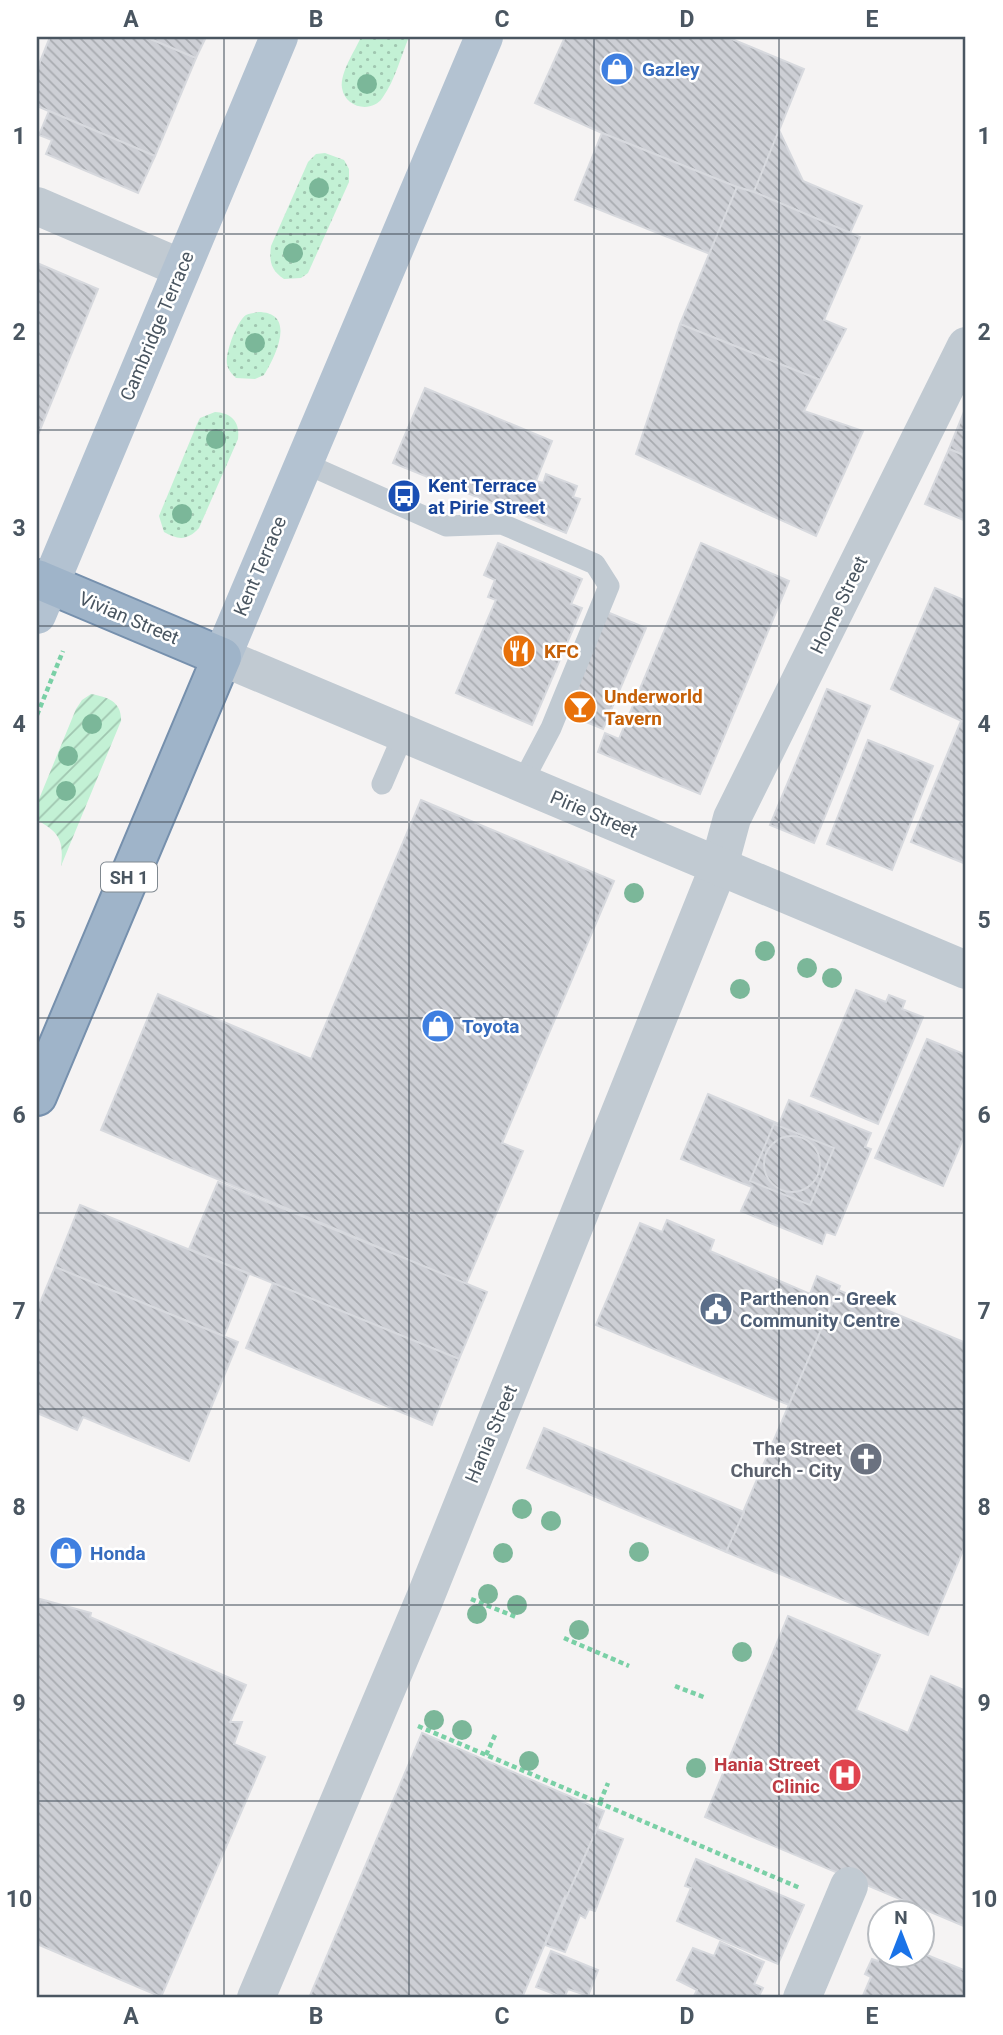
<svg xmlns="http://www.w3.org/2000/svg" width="1003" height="2035" font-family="Roboto,sans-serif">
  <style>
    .grass { fill: url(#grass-dots) }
    .garden { fill: url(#garden-furrows) }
    .building { fill: url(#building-back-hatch); stroke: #d7d9de; stroke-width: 2 }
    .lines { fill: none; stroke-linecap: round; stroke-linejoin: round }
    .trunk-casing { stroke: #7690ad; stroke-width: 42 }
    .path { stroke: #7ad0a6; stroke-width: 4.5; stroke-dasharray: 5 3.5; stroke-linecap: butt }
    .service { stroke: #c1cad2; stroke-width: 21 }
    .minor { stroke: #c1cad2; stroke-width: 38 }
    .tertiary { stroke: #c1cad2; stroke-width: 38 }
    .primary { stroke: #b3c2d1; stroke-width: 38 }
    .trunk { stroke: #9fb4c9; stroke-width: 38 }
    .tree { fill: #7bb799 }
    .grid { fill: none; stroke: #4a5661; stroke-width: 2; stroke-opacity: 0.55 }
    .labels { text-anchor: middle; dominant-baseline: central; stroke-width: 5; stroke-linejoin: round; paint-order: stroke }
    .shield { fill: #fff; stroke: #808990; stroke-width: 2 }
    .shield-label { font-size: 18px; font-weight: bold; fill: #4a5661 }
    .shop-label { font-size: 19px; font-weight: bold; fill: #366cbe; stroke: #fff; text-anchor: start }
    .street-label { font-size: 19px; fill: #4a5661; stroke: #fff }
    .transit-label { font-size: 19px; font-weight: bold; fill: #164399; stroke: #fff; text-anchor: start }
    .food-label { font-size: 19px; font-weight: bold; fill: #c56008; stroke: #fff; text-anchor: start }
    .service-label { font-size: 19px; font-weight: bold; fill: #4e5e75; stroke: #fff; text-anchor: start }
    .worship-label { font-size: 19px; font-weight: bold; fill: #5b616d; stroke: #fff; text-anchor: end }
    .health-label { font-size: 19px; font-weight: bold; fill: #be3a42; stroke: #fff; text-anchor: end }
    .neatline { fill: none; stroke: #4a5661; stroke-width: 2.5 }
    .grid-label { font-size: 23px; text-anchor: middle; font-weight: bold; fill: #4a5661 }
  </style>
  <defs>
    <pattern id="grass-dots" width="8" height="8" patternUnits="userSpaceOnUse" patternTransform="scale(1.75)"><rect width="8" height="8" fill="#c3f1d5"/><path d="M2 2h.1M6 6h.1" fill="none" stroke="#a0c6b0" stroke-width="1.8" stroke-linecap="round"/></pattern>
    <pattern id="garden-furrows" width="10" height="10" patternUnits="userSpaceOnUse" patternTransform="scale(1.75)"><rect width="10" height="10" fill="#c3f1d5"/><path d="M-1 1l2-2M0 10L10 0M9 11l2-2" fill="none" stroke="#a0c6b0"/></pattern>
    <pattern id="building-back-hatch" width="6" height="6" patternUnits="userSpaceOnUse" patternTransform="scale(1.75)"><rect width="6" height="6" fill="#cdcfd5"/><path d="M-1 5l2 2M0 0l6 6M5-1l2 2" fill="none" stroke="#a8abb0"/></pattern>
  </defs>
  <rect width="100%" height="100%" fill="#f5f3f3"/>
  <g class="grass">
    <path d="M361 37H409C401 56 395 80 383 97 372 114 345 108 342 88 340 72 355 51 361 37Z"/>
    <path d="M325 153 344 160 349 169V182L308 273 301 278 284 279C271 270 269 262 271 246L308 162 316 154Z"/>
    <path d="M258 312C297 312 276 356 264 375L255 379 236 378C232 374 228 370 227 364 225 353 237 321 246 315 250 313 254 313 258 312Z"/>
    <path d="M215 412C231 413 240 421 238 439L199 528C187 541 178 540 164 532L159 516 197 424 200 418Z"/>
  </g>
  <path class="garden" d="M91 694C108 697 122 702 121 721L61 866C64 840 59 832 37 820V804L76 709 82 700Z"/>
  <g class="building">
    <path d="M50 37H146L196 58 155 156 37 106V69Z"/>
    <path d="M146 37H206L196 58Z"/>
    <path d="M565 37H727L804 69 754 192 737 187 602 133 535 103Z"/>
    <path d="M49 111 155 156 138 193 46 154 52 140 39 135Z"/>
    <path d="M779 130 803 181 862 206 850 233 754 192Z"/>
    <path d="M602 133 737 187 710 254 575 200Z"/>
    <path d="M737 187 754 192 860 237 824 320 846 329 820 380 680 324Z"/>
    <path d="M37 263 98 289 37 437Z"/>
    <path d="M680 324 820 380 804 411 863 431 816 536 636 454Z"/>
    <path d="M425 388 552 441 536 481 543 483 546 474 577 486 573 497 580 499 566 533 393 463Z"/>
    <path d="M966 407V456L949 449Z"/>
    <path d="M949 449 966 456V521L925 504Z"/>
    <path d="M498 543 582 579 571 604 582 608 532 725 456 693 496 600 488 597 495 580 484 575Z"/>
    <path d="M701 543 789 581 700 794 598 752 605 733 619 739Z"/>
    <path d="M935 588 966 601V723L891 689Z"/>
    <path d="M607 612 646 628 603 729 564 713Z"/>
    <path d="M827 689 870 706 814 843 770 825Z"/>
    <path d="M961 721 966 723V864L911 842Z"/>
    <path d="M868 740 933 766 892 870 827 844Z"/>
    <path d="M421 800 614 881 502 1143 523 1151 466 1284 101 1130 158 994 311 1059Z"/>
    <path d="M856 990 886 1002 889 995 905 1001 902 1009 923 1017 878 1124 811 1096Z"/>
    <path d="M927 1039 966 1055V1132L943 1186 875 1158Z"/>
    <path d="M708 1094 779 1124 789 1100 871 1133 865 1147 871 1149 835 1235 826 1232 822 1244 741 1211 752 1187 681 1159Z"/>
    <path d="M774 1124 834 1148 810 1205 750 1181Z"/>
    <circle cx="792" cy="1164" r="28"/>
    <path d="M218 1182 487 1292 459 1359 189 1249Z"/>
    <path d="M80 1205 249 1274 224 1336 55 1267Z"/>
    <path d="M667 1220 714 1240 710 1251 810 1294 817 1276 840 1286 789 1405 596 1325 640 1223 662 1232Z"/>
    <path d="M55 1267 238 1342 189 1461 83 1417 77 1430 37 1413V1310Z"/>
    <path d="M273 1283 459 1359 432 1425 246 1348Z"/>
    <path d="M838 1290 966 1343V1543L928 1635 726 1552Z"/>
    <path d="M544 1428 744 1512 726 1552 527 1468Z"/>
    <path d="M40 1599 91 1613 90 1617 246 1685 230 1722H242L234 1744 265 1757 161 1997 37 1944V1611Z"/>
    <path d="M788 1616 880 1655 856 1710 908 1733 931 1676 966 1691V1927L705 1817Z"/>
    <path d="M422 1733 604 1811 597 1829 567 1897 565 1896 522 1998H309Z"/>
    <path d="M597 1829 623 1839 595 1911 589 1909 585 1918 580 1915 565 1952 545 1945Z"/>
    <path d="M696 1859 804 1905 778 1964 677 1921 691 1888 685 1886Z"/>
    <path d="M720 1942 764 1962 754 1984 763 1988 758 1998H693L697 1990 677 1980 693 1948 714 1956Z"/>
    <path d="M551 1951 598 1970 588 1996 568 1989 564 1998 536 1987Z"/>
    <path d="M922 1953 966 1971V1998H862L871 1977 865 1974 872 1959 878 1961 881 1954Z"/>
  </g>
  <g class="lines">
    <defs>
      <path id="trunk" d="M37 579 222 657 37 1096"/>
    </defs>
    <use href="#trunk" class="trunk-casing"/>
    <g class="path">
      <path d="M37 715 63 651"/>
      <path d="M471 1599 516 1617"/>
      <path d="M564 1638 629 1666"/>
      <path d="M675 1686 706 1698"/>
      <path d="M418 1726 800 1888"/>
      <path d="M486 1755 495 1735"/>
      <path d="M600 1802 608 1783"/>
    </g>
    <g class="service">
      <path d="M304 463 446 526 502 524 595 564 609 586 551 728 522 783"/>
      <path d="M382 784 404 733"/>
    </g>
    <g class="minor">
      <path d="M37 206 181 268"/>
      <path d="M256 1998 425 1598 719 866 732 818 966 346"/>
      <path d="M802 1998 849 1886"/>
    </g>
    <path class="tertiary" d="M222 657 966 970"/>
    <g class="primary">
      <path d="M37 615 279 37"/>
      <path d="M222 657 484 37"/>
    </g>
    <use href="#trunk" class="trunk"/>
  </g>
  <g class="tree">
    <circle cx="367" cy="84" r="10"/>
    <circle cx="319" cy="188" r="10"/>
    <circle cx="293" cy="253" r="10"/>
    <circle cx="255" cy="343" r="10"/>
    <circle cx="216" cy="439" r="10"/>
    <circle cx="182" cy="514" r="10"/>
    <circle cx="92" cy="724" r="10"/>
    <circle cx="68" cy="756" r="10"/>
    <circle cx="66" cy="791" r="10"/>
    <circle cx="634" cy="893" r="10"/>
    <circle cx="765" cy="951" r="10"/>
    <circle cx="807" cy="968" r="10"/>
    <circle cx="832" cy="978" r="10"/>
    <circle cx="740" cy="989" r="10"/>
    <circle cx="522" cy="1509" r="10"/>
    <circle cx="551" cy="1521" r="10"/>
    <circle cx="639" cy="1552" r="10"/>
    <circle cx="503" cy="1553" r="10"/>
    <circle cx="488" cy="1594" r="10"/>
    <circle cx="517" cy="1605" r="10"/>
    <circle cx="477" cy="1614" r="10"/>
    <circle cx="579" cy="1630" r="10"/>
    <circle cx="742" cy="1652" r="10"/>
    <circle cx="434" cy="1720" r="10"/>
    <circle cx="462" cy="1730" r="10"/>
    <circle cx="529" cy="1761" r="10"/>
    <circle cx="696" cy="1768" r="10"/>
  </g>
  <path class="grid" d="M224 37V1998M409 37V1998M594 37V1998M779 37V1998M37 234H966M37 430H966M37 626H966M37 822H966M37 1018H966M37 1213H966M37 1409H966M37 1605H966M37 1801H966"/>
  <defs>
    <symbol id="shop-disc" viewBox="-11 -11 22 22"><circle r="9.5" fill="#3f7fe0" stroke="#fff"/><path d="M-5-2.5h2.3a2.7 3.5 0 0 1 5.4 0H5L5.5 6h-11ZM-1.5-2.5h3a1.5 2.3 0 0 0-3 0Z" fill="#fff"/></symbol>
    <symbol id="bus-disc" viewBox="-11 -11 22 22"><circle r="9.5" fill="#1a4fb4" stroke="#fff"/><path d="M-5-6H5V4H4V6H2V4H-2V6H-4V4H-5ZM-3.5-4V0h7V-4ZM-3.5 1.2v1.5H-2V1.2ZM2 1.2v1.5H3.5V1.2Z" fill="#fff"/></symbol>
    <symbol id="restaurant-disc" viewBox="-11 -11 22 22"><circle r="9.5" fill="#e8710a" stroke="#fff"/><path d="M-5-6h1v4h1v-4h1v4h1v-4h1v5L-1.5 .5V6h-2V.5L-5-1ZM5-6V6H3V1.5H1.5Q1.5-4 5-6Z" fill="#fff"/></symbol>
    <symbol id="bar-disc" viewBox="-11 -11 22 22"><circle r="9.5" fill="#e8710a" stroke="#fff"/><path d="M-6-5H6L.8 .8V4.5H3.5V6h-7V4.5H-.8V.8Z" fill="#fff"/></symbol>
    <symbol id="civic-disc" viewBox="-11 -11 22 22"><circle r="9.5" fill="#5c6f8a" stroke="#fff"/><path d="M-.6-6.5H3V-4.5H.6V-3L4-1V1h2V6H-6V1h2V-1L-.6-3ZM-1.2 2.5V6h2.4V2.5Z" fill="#fff"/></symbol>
    <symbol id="church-disc" viewBox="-11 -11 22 22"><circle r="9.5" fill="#6b7280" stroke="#fff"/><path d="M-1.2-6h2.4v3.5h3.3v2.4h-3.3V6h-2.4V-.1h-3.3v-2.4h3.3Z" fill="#fff"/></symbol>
    <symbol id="hospital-disc" viewBox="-11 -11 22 22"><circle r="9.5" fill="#e0444e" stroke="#fff"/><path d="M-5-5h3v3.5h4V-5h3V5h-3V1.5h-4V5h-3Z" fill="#fff"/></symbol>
  </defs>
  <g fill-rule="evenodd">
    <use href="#shop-disc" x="598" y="50" width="38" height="38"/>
    <use href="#bus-disc" x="385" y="477" width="38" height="38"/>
    <use href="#restaurant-disc" x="500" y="632" width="38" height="38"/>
    <use href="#bar-disc" x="561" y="688" width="38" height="38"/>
    <use href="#shop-disc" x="419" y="1007" width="38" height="38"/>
    <use href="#civic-disc" x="697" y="1290" width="38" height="38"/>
    <use href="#church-disc" x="847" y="1440" width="38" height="38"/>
    <use href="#shop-disc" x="47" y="1534" width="38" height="38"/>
    <use href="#hospital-disc" x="826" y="1756" width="38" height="38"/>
  </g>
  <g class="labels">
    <rect class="shield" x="101" y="862.5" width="56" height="29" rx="5"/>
    <g class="shield-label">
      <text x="129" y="877">SH 1</text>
    </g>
    <g class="shop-label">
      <text x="642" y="69">Gazley</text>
      <text x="462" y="1026">Toyota</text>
      <text x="90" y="1553">Honda</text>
    </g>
    <g class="street-label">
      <text transform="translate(157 326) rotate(-67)">Cambridge Terrace</text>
      <text transform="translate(260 566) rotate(-67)">Kent Terrace</text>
      <text transform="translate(839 605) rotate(-64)">Home Street</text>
      <text transform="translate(129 618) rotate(23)">Vivian Street</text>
      <text transform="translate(594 814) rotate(23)">Pirie Street</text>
      <text transform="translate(491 1434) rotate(-67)">Hania Street</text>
    </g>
    <g class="transit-label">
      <text x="428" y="485">Kent Terrace<tspan x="428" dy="22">at Pirie Street</tspan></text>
    </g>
    <g class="food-label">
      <text x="544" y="651">KFC</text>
      <text x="604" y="696">Underworld<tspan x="604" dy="22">Tavern</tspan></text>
    </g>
    <g class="service-label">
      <text x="740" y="1298">Parthenon - Greek<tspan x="740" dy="22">Community Centre</tspan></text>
    </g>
    <g class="worship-label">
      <text x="842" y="1448">The Street<tspan x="842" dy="22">Church - City</tspan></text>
    </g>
    <g class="health-label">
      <text x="820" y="1764">Hania Street<tspan x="820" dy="22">Clinic</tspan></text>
    </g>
  </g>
  <rect width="1003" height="2035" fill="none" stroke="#ffffff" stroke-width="77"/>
  <g transform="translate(901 1934)"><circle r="33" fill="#ffffff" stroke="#b7bbc0" stroke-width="2"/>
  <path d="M0-5L12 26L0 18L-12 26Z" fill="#1a73e8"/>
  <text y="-10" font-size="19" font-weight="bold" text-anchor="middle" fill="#4a5661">N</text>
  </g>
  <rect x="38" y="38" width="926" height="1958" class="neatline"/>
  <g class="grid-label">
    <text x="131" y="27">A</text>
    <text x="316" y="27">B</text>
    <text x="502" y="27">C</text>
    <text x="687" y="27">D</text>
    <text x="872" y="27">E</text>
    <text x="19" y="144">1</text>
    <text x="984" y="144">1</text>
    <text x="19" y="340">2</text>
    <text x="984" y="340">2</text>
    <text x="19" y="536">3</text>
    <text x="984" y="536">3</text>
    <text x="19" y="732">4</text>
    <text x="984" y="732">4</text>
    <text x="19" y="928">5</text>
    <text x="984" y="928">5</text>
    <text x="19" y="1123">6</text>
    <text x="984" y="1123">6</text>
    <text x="19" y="1319">7</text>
    <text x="984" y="1319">7</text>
    <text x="19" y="1515">8</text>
    <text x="984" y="1515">8</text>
    <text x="19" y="1711">9</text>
    <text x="984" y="1711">9</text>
    <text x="19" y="1907">10</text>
    <text x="984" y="1907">10</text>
    <text x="131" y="2024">A</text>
    <text x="316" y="2024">B</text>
    <text x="502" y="2024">C</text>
    <text x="687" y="2024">D</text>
    <text x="872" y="2024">E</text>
  </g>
</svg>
